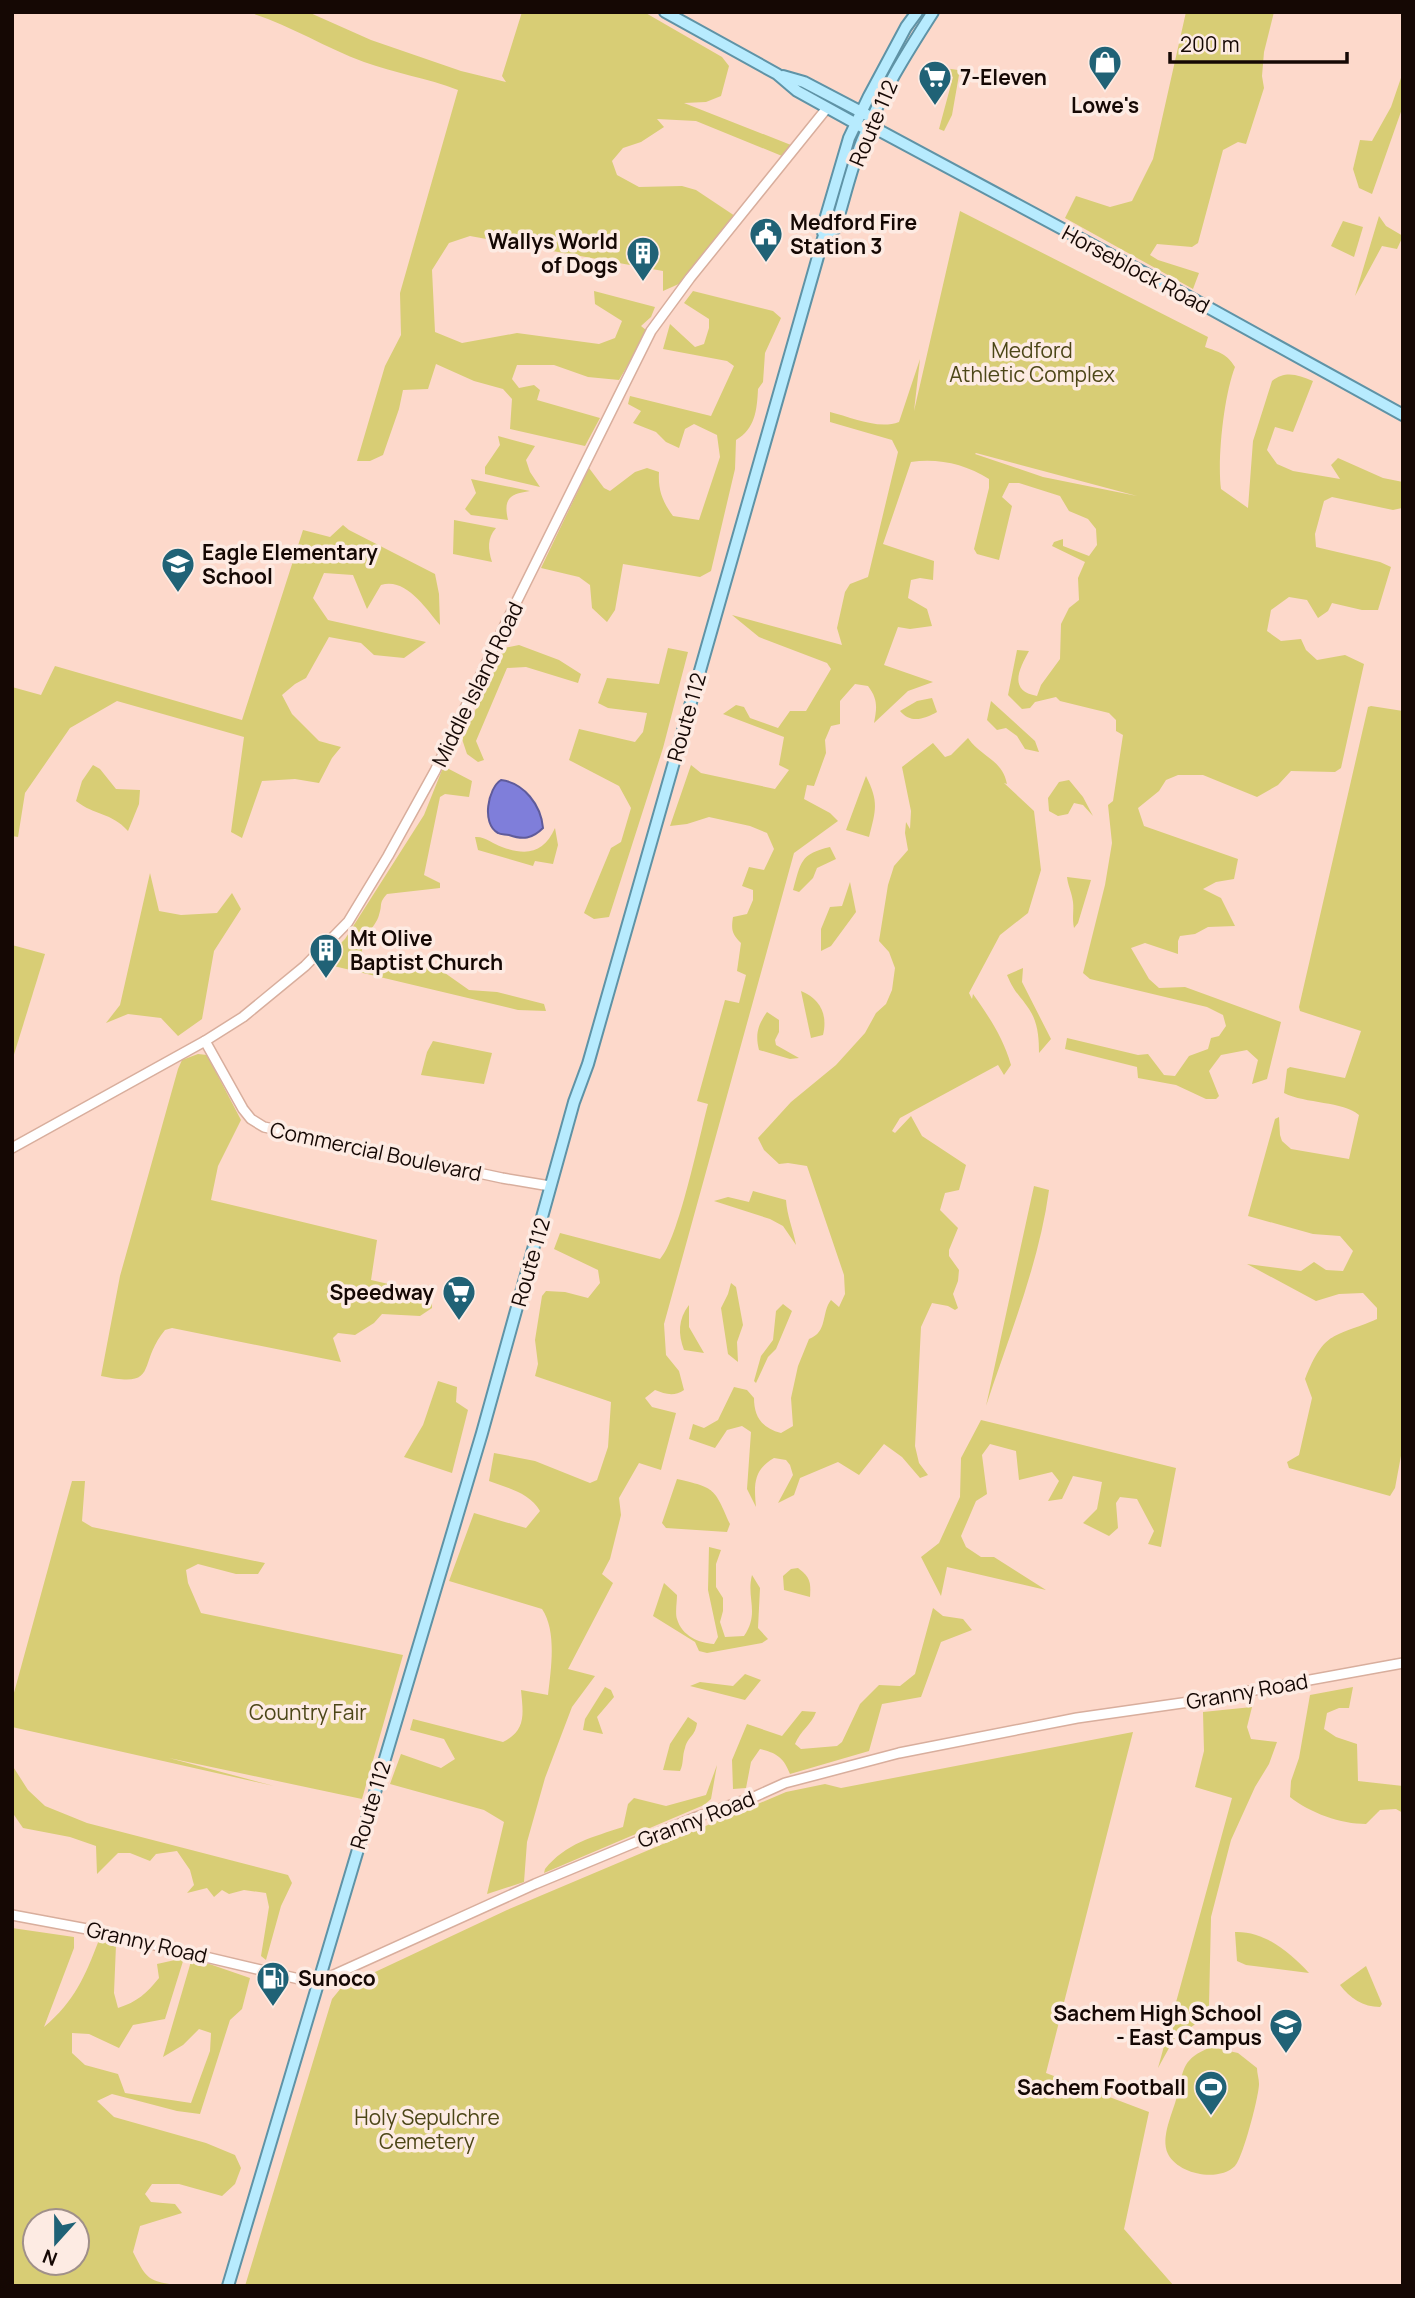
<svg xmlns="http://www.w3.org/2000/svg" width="1415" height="2298" font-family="Manrope,sans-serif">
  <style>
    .green { fill: #d8cd75; fill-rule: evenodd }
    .water { fill: #7f7eda; stroke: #5f5b9a; stroke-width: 2 }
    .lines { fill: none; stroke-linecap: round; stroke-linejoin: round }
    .minor-casing { stroke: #d8ae9d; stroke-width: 12 }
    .major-casing { stroke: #5f93a6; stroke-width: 14 }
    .minor { stroke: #fff; stroke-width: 9 }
    .major { stroke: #b7ebfe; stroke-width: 10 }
    .labels { text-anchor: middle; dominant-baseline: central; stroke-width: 7; stroke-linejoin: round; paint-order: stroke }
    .poi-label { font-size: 21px; font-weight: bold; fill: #150804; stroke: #fdebe3; text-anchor: start }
    .street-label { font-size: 21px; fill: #150804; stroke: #fdebe3 }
    .park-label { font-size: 21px; fill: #4c4617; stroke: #fdebe3 }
  </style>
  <rect width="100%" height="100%" fill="#fdd9cb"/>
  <g class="green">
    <path d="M248 12H308L371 40 461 71 506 82 502 76 522 12H644L722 57 729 66 721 96 706 102 684 103 791 145 782 156 696 121 657 119 664 127 641 142 623 148 612 161 617 175 639 187 682 186 696 190 735 216 681 283 663 291V271L470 236 449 243 432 270 435 332 462 343 517 333 599 344 615 338 622 321 595 304 594 291 655 307 651 317 641 326 646 330 641 343 619 380 588 377 554 365H517L512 379 519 388 534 385 540 390 537 400 600 418 585 446 510 429 512 399 503 389 474 381 436 364 428 389 403 390 399 409 383 455 370 461H357L385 366 401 335 400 293 458 90C427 78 394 73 364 62 324 47 288 24 248 12Z"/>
    <path d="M1186 12H1274L1264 52 1262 76 1264 88 1246 144 1238 142 1223 150 1198 243 1192 247 1157 244 1150 255 1158 260 1199 273 1193 289 1065 218 1076 196 1110 207 1132 201 1153 159Z"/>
    <path d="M944 68 958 70 959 75 952 115 944 131 939 129 953 77 943 71Z"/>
    <path d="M1403 72V106L1372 194 1359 188 1353 169 1360 140 1372 141 1391 107Z"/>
    <path d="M960 211 1208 337 1205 347C1219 352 1227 354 1235 367 1224 395 1217 459 1221 489L1248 508 1253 441 1272 381C1286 370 1298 375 1313 381L1293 432 1275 427 1267 450 1277 464 1293 471 1340 479 1331 465 1338 458 1383 478 1403 482V505L1402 508 1393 510 1332 497 1324 501 1315 534 1316 547 1380 562 1391 567 1378 610H1362L1332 603 1328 611 1318 618 1307 600 1289 597 1271 610 1267 631 1281 641 1301 639 1306 650 1317 660 1345 655 1364 664 1341 768 1335 772 1291 771 1278 785 1257 797 1203 775H1178L1166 780 1159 791 1138 808 1144 826 1238 859 1234 879 1216 882 1203 889 1221 898 1235 926 1208 927 1195 934 1180 936 1178 941V954L1145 943 1131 948 1149 979 1159 988 1185 987 1281 1022 1267 1079 1252 1084 1258 1060 1247 1050 1221 1055 1209 1071 1219 1096 1216 1099H1206L1176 1085 1138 1078 1137 1067 1065 1049 1067 1038 1138 1055 1148 1054 1164 1075 1175 1076 1189 1056 1208 1049 1211 1038 1219 1036 1226 1026 1223 1015 1207 1007 1090 979 1083 973 1105 885 1112 843 1108 805 1113 801 1123 735 1116 731V720L1109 713 1060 701 1056 697 1035 702 1030 708 1022 709 1008 695 1017 650 1029 651C1019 669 1008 691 1037 696L1041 685 1060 659 1061 624 1069 608 1079 600 1078 578 1085 562 1052 546 1054 542 1063 539V546L1089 556 1097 545 1096 529 1088 519 1069 511 1060 496 1019 483H1009L1002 497 1012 506 999 560 977 554 974 549 989 488V479C965 464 938 458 911 462L883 544 934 561 933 580 920 578 911 580 908 598 927 609 932 626 910 629 898 627 884 665 933 682 908 691 874 723C877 708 878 699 868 686L855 684 840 701V724L831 726 825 740 826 753 814 786 807 785 804 799 830 813 838 821 794 853 664 1324 666 1355 679 1371 684 1390C674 1397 665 1394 655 1390L645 1398 652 1407 676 1413 661 1470 639 1463 619 1498 621 1515 610 1559 602 1574 613 1583 568 1669 595 1676 572 1707 545 1778 527 1842 524 1882 487 1894 504 1822 484 1810 390 1784 401 1754 441 1768 455 1759 444 1739 410 1730 413 1719 503 1742C527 1730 523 1713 521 1690L548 1695C551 1669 557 1631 542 1609L449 1581 474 1513 526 1528 540 1511C530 1493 508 1488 489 1481L494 1453 535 1461 590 1483 597 1480 608 1447 611 1402 535 1376 538 1364 535 1340 542 1296 546 1291 565 1292 588 1298 600 1283 598 1270 554 1249 560 1233 660 1259C678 1241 700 1134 708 1104L697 1101 725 1000 739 1003 746 975 737 971 741 943C732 934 731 930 733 917L747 914 753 900V890L742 886 749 867 764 870 774 849 767 833 750 826 709 817 687 824 670 826 691 765 701 773 775 789 789 770 779 765 784 737 723 714 736 705 744 707 750 718 778 728 790 711H806L831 669 827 663 759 637 732 615 842 645 837 628 845 592 850 584 868 577 898 452 892 440 830 422V412C851 417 878 430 899 422L920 359 914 411ZM975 454 976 453 1137 496 1043 477Z"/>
    <path d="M1379 216 1386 226 1403 236 1397 249 1382 246 1355 296Z"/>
    <path d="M1343 221 1363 227 1354 257 1331 246Z"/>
    <path d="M693 291 773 311 781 318 765 353 763 382 758 389C757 410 755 429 736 440L735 469 711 571 700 577 623 564 615 610 607 622 592 608 590 585 579 577 541 568 589 468 604 488 610 491 635 472 647 468 659 472C658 490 662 501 673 516L699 520 720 457 717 435 694 424 685 429 679 448 666 442 656 432 633 423 641 411 628 404 630 396 711 416 734 366 727 361 663 349 670 324 695 347 704 344 709 328V319L684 303Z"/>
    <path d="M498 436 535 446 526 460 530 472 540 487 485 474V467L500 445Z"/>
    <path d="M471 479 530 491C510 494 503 498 508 520L471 515 465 509 476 493Z"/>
    <path d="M454 520 496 528C487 538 488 549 492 562L453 554Z"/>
    <path d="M343 525 349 530 435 574 439 594 440 625C426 609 406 577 381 585L367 609 353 575 324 573 313 598 328 620 426 642 404 658 374 655 361 643 329 637 306 678 295 684 282 695 292 714 319 741 341 747 332 758 319 783 295 779 262 781 242 838 231 832 244 737 117 701 70 728 25 793 18 837 12 836V687L41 695 55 666 242 720 303 530 330 537Z"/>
    <path d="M519 645 559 660 581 674 578 683 526 667 507 668 476 741 484 760 478 762 467 754 462 739 504 648Z"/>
    <path d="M668 648 688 652 663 748 609 917 594 919 584 913 611 848 621 842 631 808 619 786 569 760 579 729 635 742 643 732 647 713 608 708 598 703 607 678 659 684Z"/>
    <path d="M932 698 937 712C924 719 911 724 900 711L917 701Z"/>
    <path d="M991 701 1035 741 1039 752 1025 749 1017 736 1006 728 997 730 987 720Z"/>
    <path d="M1371 706 1403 711V1445L1395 1488 1390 1496 1289 1468 1287 1462 1299 1455 1312 1398 1305 1379C1325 1329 1334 1338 1377 1319V1308L1363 1293 1339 1294 1316 1301 1247 1264 1301 1271 1314 1262 1326 1270 1343 1271 1353 1251 1340 1236 1313 1234 1248 1216 1275 1119 1279 1117 1280 1135 1282 1141 1291 1149 1349 1159 1359 1115C1343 1101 1306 1104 1284 1093L1287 1069 1290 1067 1345 1078 1361 1031 1300 1011 1299 1007 1368 707Z"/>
    <path d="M968 738C982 758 1002 759 1007 784L1004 783 1034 811 1041 870 1028 913 1000 935 969 993 972 999 973 994C989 1017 1003 1037 1011 1065L1004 1075 998 1065 900 1118 892 1131 895 1133 911 1116 922 1136 966 1165 959 1190 945 1193 940 1210 958 1228 949 1250V1256L959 1270 958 1281 953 1294 958 1308 955 1310 948 1306 932 1303 921 1327 915 1446 919 1463 928 1475 920 1478 902 1457 884 1444 859 1475 838 1462 800 1478 794 1495 778 1503 793 1475 790 1465 786 1460 774 1458C753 1470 754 1485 756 1507L747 1489 751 1432 742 1426 727 1430 715 1448 689 1439 693 1424 704 1428 718 1420 734 1387 747 1390 754 1398C754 1417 762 1428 781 1433L793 1426 791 1398 798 1366 809 1339C828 1332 821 1313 831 1300L839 1307 845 1294 844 1275 807 1166 788 1163 779 1164 764 1150 758 1138 791 1102 836 1065 865 1033 876 1013 886 1004 892 990 895 968 889 952 879 941 888 885 894 866 908 850 905 833 906 822 910 829 911 811 902 767 933 743 945 757 951 755Z"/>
    <path d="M93 765 100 769 116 789 140 790 139 804 128 831C111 812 95 816 76 801L82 781Z"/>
    <path d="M447 768 472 781 469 797 445 794 440 797 424 875 440 883V888L387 894C378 904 383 904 379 915 374 933 350 941 369 965L435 966 469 990 497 992 544 1004 546 1011 518 1010 321 963 345 939 424 815 442 770Z"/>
    <path d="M866 776C879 802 876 810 869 837L846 830Z"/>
    <path d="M1069 780 1083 797 1093 816 1083 805 1074 803 1068 814 1058 816 1049 811 1048 798 1059 782Z"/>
    <path d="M555 828 558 845 553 864 535 861 533 866 478 850 475 837C485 836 493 844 502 847 527 856 544 853 555 828Z"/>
    <path d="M830 847 836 859 817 868 813 878 799 892 793 890C801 862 800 854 830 847Z"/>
    <path d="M150 873 159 911 181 915 217 913 232 893 241 909 214 951 202 1019 178 1036 161 1018 128 1014 106 1023 120 1005Z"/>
    <path d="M1067 877 1091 880 1078 923 1074 928C1072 918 1074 911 1073 902 1072 893 1068 886 1067 877Z"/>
    <path d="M850 882 856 912 831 946 821 951V929L830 907 842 906Z"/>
    <path d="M12 945 45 954 12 1061Z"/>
    <path d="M1023 968 1022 982 1051 1039 1039 1053C1039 1038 1038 1022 1029 1009 1019 994 1015 994 1007 975Z"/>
    <path d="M801 991C820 999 828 1014 823 1035L811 1038Z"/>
    <path d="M767 1012 779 1020V1032L775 1040 776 1045 799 1058 790 1059 759 1050C755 1034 758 1025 767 1012Z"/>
    <path d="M433 1041 492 1053 484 1084 421 1075 427 1052Z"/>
    <path d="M198 1054 207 1055 241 1120 218 1166 211 1200 377 1240 371 1280 432 1294V1308L420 1316 382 1314 374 1323 355 1335 338 1333 333 1338 341 1362 172 1328 165 1330C136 1365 161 1389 101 1376L120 1276 178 1069 182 1060Z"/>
    <path d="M1034 1186 1049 1190C1039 1264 1009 1336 986 1406Z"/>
    <path d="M753 1191 786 1200C787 1216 793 1229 796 1245L783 1226 770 1219 714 1201 728 1197 749 1202Z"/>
    <path d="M731 1283 736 1287 743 1325 737 1342 738 1362 728 1354 721 1308 728 1294Z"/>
    <path d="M783 1304 792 1311 776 1349 768 1357 756 1383 754 1381 761 1356 773 1340 776 1311Z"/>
    <path d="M689 1305V1327L704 1353 684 1350C678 1334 678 1319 689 1305Z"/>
    <path d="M438 1381 457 1387 456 1402 468 1410 452 1473 404 1457 423 1425Z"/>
    <path d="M981 1420 1176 1468 1161 1547 1148 1544 1154 1531 1137 1499 1120 1497 1116 1503 1118 1528 1109 1536 1083 1523 1097 1509 1102 1482 1073 1476 1062 1499 1048 1501 1059 1481 1052 1472 1019 1480 1016 1451 990 1444 982 1455 987 1494 976 1501 961 1536 966 1547 981 1557H994L1046 1590 947 1567 941 1596 921 1557 939 1543 960 1497 961 1458Z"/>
    <path d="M677 1479C716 1488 714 1488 730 1524L727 1532 666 1528 662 1523Z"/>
    <path d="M72 1481H85L82 1521 92 1527 265 1563 258 1574H236L198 1564 186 1570 188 1583 201 1613 403 1655 362 1799 169 1758 274 1786 12 1727V1700Z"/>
    <path d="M709 1547 721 1550 716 1564V1587L723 1598V1611L720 1622 725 1637 744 1636C760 1613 746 1598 752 1575L760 1588 758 1628 768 1639 762 1643 707 1653 699 1651 695 1642 653 1616 664 1583 677 1595C677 1602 675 1613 677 1619 682 1636 699 1643 714 1644L718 1637 708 1590Z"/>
    <path d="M798 1568C810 1577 811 1582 810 1597L784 1590 783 1576 791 1569Z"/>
    <path d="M933 1608 943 1616 963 1619 972 1630 941 1642 921 1697 882 1704 869 1751 790 1774C784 1758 777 1753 760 1749L751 1762 746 1788 733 1789 732 1760 747 1724 782 1736 802 1711 816 1712C812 1724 800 1731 795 1744L801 1749 837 1746 842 1742 860 1704 879 1685 900 1686 915 1674Z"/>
    <path d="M745 1674 761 1680 745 1700 690 1686 700 1682 733 1686Z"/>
    <path d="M605 1687 611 1690 614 1697 597 1717 603 1734 583 1730 585 1719Z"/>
    <path d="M1353 1687 1349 1708H1339L1327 1713 1324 1729 1336 1737 1357 1744 1358 1781 1403 1786V1813L1396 1809 1380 1810 1366 1824C1341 1824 1310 1813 1290 1797L1291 1781 1299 1758 1310 1695Z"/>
    <path d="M1252 1707 1247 1727 1251 1739 1277 1742 1269 1764 1255 1787 1231 1840 1211 1917 1209 2006 1194 2025 1174 2039 1158 2068 1232 1798 1195 1787 1204 1751 1203 1712Z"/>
    <path d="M688 1717 697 1723C695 1737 688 1736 685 1748 682 1756 684 1763 680 1771L663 1770 670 1744Z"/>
    <path d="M1133 1732 1046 2073 1149 2112 1124 2229 1174 2286H245L332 1999 341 1988 507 1910 786 1792 825 1784 841 1788Z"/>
    <path d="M12 1765 28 1790 45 1806 87 1823 288 1875 292 1883 281 1906 266 1960 261 1956 269 1907 266 1893 244 1890 229 1894 222 1890 214 1897 207 1888 187 1893 194 1885 190 1870 177 1851 156 1854 150 1861 130 1853H118L97 1874 96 1846 70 1837 23 1828 12 1812Z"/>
    <path d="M717 1765 711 1799 704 1805 544 1873 545 1869C566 1843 593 1837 623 1827L628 1804 634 1798 666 1806 706 1795Z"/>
    <path d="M12 1928 74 1937V1948L44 2027C75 2001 85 1976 99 1940L116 1945 114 1993 118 2008C137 2002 147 1993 159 1978L157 1964 184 1958 165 2019 133 2025 119 2048 89 2034 72 2033V2053L85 2065 118 2074 125 2093 191 2103 210 2051 211 2033 199 2029 183 2045 163 2057 192 1958 250 1978 242 2009 230 2020 200 2114 177 2111 112 2094 97 2101 114 2117 206 2143 235 2155 241 2168 235 2184 222 2196 179 2184H152L145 2194 151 2202 175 2204 182 2213 140 2226 133 2252C148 2282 148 2280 180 2286H12ZM35 2221H77V2263H35Z"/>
    <path d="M1235 1932C1265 1931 1289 1952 1309 1973L1246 1965 1237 1961Z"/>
    <path d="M1366 1966 1382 2004 1380 2007C1363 2007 1350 1998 1340 1985Z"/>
    <path d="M1211 2047 1238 2053 1257 2068C1257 2073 1259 2079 1259 2084 1259 2096 1243 2158 1235 2166 1219 2182 1179 2175 1168 2154 1160 2137 1173 2113 1177 2096 1184 2068 1182 2059 1211 2047Z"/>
  </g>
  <path class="water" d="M501 780C524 783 541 805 543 828 532 839 523 840 509 835 505 834 501 835 498 833 481 824 488 788 501 780Z"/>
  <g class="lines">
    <defs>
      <g id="minor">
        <path d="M205 1041 243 1109 251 1119 264 1127 502 1178 550 1186"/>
        <path d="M12 1148 205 1041 243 1017 305 966 348 922 388 856 435 771 494 647 651 331 690 278 827 108"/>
        <path d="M12 1915 87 1929 316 1983 535 1884 694 1818 754 1797 785 1783 899 1753 1077 1718 1189 1702 1403 1663"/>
      </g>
      <g id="major">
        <path d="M665 12 777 74 797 91 862 127"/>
        <path d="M783 76 804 82 867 115"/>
        <path d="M869 125 1191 298 1403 415"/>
        <path d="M824 235 835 229C844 200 851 169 862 141 881 94 906 54 933 12"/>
        <path d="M228 2286 482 1433 574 1102 588 1064 819 253 824 235 822 230 849 138 869 96 906 27 917 12"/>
      </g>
    </defs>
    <use href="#minor" class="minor-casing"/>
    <use href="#major" class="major-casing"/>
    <use href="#minor" class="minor"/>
    <use href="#major" class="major"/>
  </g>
  <defs>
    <symbol id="shop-pin" viewBox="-11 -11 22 30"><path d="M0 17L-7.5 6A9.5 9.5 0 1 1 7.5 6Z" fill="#206276" stroke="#fdebe3"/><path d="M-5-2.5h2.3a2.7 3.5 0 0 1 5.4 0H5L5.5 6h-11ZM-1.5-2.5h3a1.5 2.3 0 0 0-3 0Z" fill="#fff"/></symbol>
    <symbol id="supermarket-pin" viewBox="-11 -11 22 30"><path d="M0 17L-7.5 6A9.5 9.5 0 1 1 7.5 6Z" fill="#206276" stroke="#fdebe3"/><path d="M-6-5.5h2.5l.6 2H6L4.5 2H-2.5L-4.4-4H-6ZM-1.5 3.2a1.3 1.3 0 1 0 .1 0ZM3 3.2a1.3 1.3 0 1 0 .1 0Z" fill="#fff"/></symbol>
    <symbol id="civic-pin" viewBox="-11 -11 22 30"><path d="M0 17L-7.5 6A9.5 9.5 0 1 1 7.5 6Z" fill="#206276" stroke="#fdebe3"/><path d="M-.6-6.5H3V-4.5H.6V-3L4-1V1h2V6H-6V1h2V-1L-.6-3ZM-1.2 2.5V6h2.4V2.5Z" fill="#fff"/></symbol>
    <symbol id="building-pin" viewBox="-11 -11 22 30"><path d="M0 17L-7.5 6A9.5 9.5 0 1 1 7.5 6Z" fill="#206276" stroke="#fdebe3"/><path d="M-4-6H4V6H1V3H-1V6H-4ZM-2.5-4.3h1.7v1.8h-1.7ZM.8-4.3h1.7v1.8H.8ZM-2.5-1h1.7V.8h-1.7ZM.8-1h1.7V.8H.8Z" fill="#fff"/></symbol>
    <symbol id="school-pin" viewBox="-11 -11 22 30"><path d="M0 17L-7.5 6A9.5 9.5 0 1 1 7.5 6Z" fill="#206276" stroke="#fdebe3"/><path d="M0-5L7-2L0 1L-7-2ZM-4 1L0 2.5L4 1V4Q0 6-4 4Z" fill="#fff"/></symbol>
    <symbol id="fuel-pin" viewBox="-11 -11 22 30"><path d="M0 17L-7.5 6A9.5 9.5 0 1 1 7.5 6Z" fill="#206276" stroke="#fdebe3"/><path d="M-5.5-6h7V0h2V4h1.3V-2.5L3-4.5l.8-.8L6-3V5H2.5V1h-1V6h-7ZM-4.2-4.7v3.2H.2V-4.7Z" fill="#fff"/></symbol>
    <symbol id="stadium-pin" viewBox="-11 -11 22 30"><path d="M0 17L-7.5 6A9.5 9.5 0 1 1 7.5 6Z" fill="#206276" stroke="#fdebe3"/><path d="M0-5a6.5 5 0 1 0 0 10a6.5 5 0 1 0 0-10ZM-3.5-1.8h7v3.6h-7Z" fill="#fff"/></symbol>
  </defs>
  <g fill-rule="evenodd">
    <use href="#shop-pin" x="1086" y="43" width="38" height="52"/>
    <use href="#supermarket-pin" x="916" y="58" width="38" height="52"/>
    <use href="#civic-pin" x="747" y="215" width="38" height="52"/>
    <use href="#building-pin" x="624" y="234" width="38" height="52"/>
    <use href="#school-pin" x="159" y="545" width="38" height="52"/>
    <use href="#building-pin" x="307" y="931" width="38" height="52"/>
    <use href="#supermarket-pin" x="440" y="1273" width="38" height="52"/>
    <use href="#fuel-pin" x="254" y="1959" width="38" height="52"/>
    <use href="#school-pin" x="1267" y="2006" width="38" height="52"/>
    <use href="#stadium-pin" x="1192" y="2068" width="38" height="52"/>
  </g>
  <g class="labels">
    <g class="poi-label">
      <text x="960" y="77">7-Eleven</text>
      <text x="1105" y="105" text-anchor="middle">Lowe's</text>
      <text x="790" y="222">Medford Fire<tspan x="790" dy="24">Station 3</tspan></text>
      <text x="618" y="241" text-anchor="end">Wallys World<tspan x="618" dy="24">of Dogs</tspan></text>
      <text x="202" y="552">Eagle Elementary<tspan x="202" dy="24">School</tspan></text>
      <text x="350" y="938">Mt Olive<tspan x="350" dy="24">Baptist Church</tspan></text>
      <text x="434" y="1292" text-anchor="end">Speedway</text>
      <text x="298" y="1978">Sunoco</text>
      <text x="1262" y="2013" text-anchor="end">Sachem High School<tspan x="1262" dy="24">- East Campus</tspan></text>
      <text x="1186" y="2087" text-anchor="end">Sachem Football</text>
    </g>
    <g class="street-label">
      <text transform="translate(873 123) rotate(-67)">Route 112</text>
      <text transform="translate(1136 269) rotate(28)">Horseblock Road</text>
      <text transform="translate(477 684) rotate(-64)">Middle Island Road</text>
      <text transform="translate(686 717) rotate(-74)">Route 112</text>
      <text transform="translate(376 1151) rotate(12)">Commercial Boulevard</text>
      <text transform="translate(530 1262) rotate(-74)">Route 112</text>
      <text transform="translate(1247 1691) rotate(-10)">Granny Road</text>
      <text transform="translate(370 1805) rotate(-73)">Route 112</text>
      <text transform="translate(696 1819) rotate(-21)">Granny Road</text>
      <text transform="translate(147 1942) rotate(13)">Granny Road</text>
    </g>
    <g class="park-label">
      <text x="1032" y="350">Medford<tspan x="1032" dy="24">Athletic Complex</tspan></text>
      <text x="308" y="1712">Country Fair</text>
      <text x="427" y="2117">Holy Sepulchre<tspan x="427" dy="24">Cemetery</tspan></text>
    </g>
  </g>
  <rect width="1415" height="2298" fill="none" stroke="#150804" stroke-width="28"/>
  <g transform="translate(56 2242) rotate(201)"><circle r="33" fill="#fdebe3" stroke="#a0908a" stroke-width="2"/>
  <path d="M0-5L12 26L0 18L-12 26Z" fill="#206276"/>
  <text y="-10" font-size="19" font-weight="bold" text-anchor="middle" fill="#150804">N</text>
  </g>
  <path d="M1170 52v10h177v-10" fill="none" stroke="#150804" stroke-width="3.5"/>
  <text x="1180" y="52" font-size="21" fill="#150804" stroke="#fdebe3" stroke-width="5" paint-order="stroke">200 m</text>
</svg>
